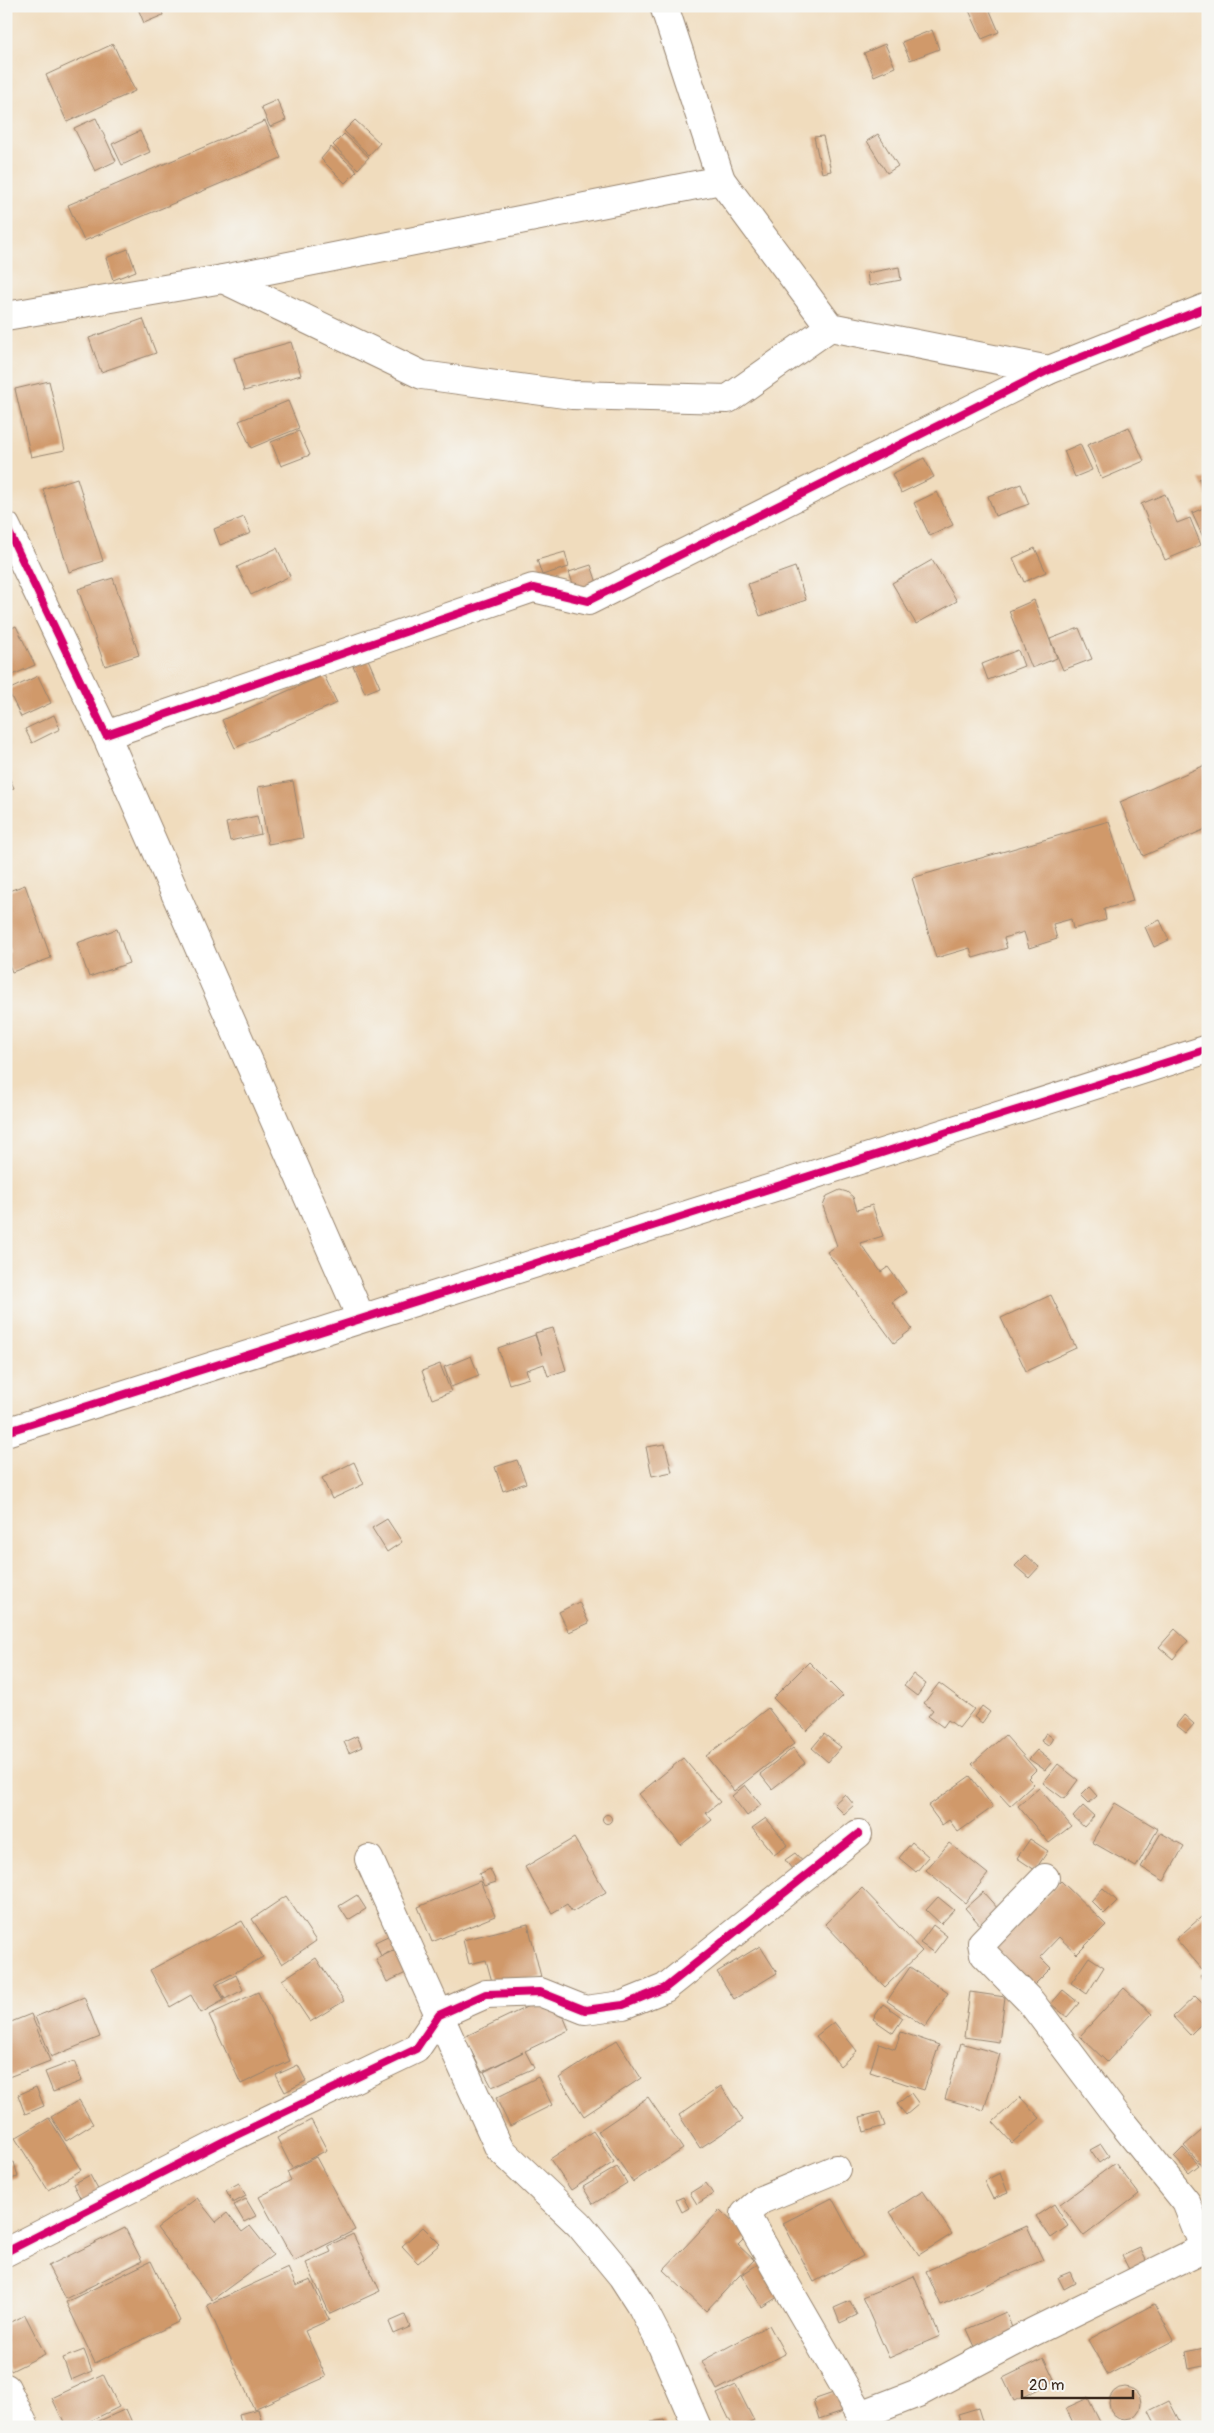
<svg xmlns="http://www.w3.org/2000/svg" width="1214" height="2433" font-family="Pangolin,sans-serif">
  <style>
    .building { fill: #d0996b }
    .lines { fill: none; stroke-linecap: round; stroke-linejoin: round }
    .minor-casing { stroke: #96836e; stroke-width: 30 }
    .minor { stroke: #fff; stroke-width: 28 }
    .cycleway-casing { stroke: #f6f6f2; stroke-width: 11 }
    .cycleway { stroke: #d6006c; stroke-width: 8 }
  </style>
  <rect width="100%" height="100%" fill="#f6f6f2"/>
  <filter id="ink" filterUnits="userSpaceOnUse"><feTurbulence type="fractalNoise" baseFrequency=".02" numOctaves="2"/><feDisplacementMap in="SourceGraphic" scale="10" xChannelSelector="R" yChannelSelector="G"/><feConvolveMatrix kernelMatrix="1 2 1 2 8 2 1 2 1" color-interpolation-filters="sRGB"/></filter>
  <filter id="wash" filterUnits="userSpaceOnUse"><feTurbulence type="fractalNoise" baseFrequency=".0096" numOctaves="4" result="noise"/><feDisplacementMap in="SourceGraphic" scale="20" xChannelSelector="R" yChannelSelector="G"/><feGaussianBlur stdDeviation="1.12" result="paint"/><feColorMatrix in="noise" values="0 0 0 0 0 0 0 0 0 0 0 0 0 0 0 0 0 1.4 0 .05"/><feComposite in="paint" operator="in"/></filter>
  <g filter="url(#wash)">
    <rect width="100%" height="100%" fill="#f0dcbd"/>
    <g id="blocks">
      <g class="building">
        <path d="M137 6H160L163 15 144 23Z"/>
        <path d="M967 6H988L999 32 982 39Z"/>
        <path d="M932 30 939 49 910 60 902 42Z"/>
        <path d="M113 44 135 91 67 122 46 75Z"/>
        <path d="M885 44 895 67 874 76 864 53Z"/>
        <path d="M277 100 286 120 270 127 261 107Z"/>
        <path d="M96 118 116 161 95 171 74 128Z"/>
        <path d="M355 120 380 143 369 155 344 131Z"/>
        <path d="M265 121 281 158 84 241 68 205Z"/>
        <path d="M140 131 150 152 122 165 112 144Z"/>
        <path d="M344 134 369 157 358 169 333 145Z"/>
        <path d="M878 134 898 166 887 173 867 141Z"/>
        <path d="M823 136 831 171 822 173 814 137Z"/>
        <path d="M331 147 357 171 345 183 321 159Z"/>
        <path d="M128 249 136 271 113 280 106 258Z"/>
        <path d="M899 267 901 280 869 286 867 273Z"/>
        <path d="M143 319 156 353 101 372 89 338Z"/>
        <path d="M291 342 301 375 244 391 234 358Z"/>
        <path d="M49 381 65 450 31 457 15 389Z"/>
        <path d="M288 401 299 428 251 448 239 421Z"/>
        <path d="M1129 427 1144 461 1102 479 1087 445Z"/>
        <path d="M299 431 310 455 281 466 271 442Z"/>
        <path d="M1080 444 1092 470 1075 477 1064 451Z"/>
        <path d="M924 458 934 477 901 493 892 474Z"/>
        <path d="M1208 476V500L1199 479Z"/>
        <path d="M77 478 103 561 69 572 43 489Z"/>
        <path d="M1021 484 1029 504 995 516 988 496Z"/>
        <path d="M937 492 953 525 930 536 914 503Z"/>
        <path d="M1165 494 1177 523 1190 518 1201 545 1165 560 1141 504Z"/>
        <path d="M1208 506V548L1192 513Z"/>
        <path d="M244 517 251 533 220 545 214 529Z"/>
        <path d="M277 548 290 576 251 595 237 567Z"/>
        <path d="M1035 548 1046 572 1024 582 1013 558Z"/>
        <path d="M565 552 569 567 542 575 537 560Z"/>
        <path d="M932 560 957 601 916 624 892 583Z"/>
        <path d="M591 565 597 583 575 590 569 572Z"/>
        <path d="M795 567 806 600 760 616 748 584Z"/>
        <path d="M113 578 139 655 105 666 78 589Z"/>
        <path d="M1034 600 1057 658 1032 668 1009 611Z"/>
        <path d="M16 626 35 665 6 678V631Z"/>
        <path d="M1079 628 1092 659 1063 670 1050 639Z"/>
        <path d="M1018 650 1024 666 988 680 982 664Z"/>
        <path d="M367 657 380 687 365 693 352 663Z"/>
        <path d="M324 675 337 703 235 748 222 720Z"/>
        <path d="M38 676 51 703 21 717 8 690Z"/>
        <path d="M54 715 60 729 32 743 25 729Z"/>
        <path d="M1203 766 1208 778V828L1143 856 1120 802Z"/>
        <path d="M6 771 14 788 6 792Z"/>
        <path d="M293 781 303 838 268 844 258 787Z"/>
        <path d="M257 816 261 834 230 841 226 823Z"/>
        <path d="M1109 821 1133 901 1104 909 1106 920 1073 929 1071 919 1053 924 1057 939 1029 948 1024 932 1004 938 1007 948 973 958 970 948 936 958 912 878Z"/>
        <path d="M25 885 51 958 12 972 6 957V954L10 952 6 941V892Z"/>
        <path d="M1160 920 1169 940 1154 947 1145 927Z"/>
        <path d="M117 929 129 963 89 977 77 943Z"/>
        <path d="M840 1190 847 1192 853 1197 857 1210 872 1205 883 1236 860 1243 881 1272 888 1267 906 1292 892 1302 912 1329 894 1343 827 1252 837 1246 823 1206 827 1196Z"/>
        <path d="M1051 1295 1076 1348 1026 1371 1001 1318Z"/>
        <path d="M553 1328 566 1370 548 1376 544 1364 526 1370 529 1378 509 1384 498 1348 535 1335 542 1355 535 1333Z"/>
        <path d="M471 1356 479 1376 451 1387 444 1367Z"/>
        <path d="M440 1364 451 1392 432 1399 422 1371Z"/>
        <path d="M665 1444 672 1472 652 1476 646 1447Z"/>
        <path d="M517 1460 526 1483 503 1491 495 1467Z"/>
        <path d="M354 1462 364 1484 332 1499 322 1478Z"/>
        <path d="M387 1519 402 1542 387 1552 372 1528Z"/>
        <path d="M1026 1555 1039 1567 1029 1578 1015 1566Z"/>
        <path d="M579 1602 589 1623 569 1632 559 1612Z"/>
        <path d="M1175 1629 1188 1641 1173 1659 1159 1647Z"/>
        <path d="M809 1662 843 1696 807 1731 773 1698Z"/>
        <path d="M913 1674 926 1684 917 1696 904 1686Z"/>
        <path d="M939 1683 974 1709 959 1728 948 1720 943 1727 928 1716 933 1710 924 1703Z"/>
        <path d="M982 1706 990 1712 982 1723 974 1717Z"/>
        <path d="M768 1708 795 1743 734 1791 706 1756Z"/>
        <path d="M1184 1715 1194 1724 1186 1733 1176 1725Z"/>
        <path d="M1046 1733 1053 1738 1048 1746 1041 1741Z"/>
        <path d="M824 1734 841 1747 828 1762 812 1748Z"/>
        <path d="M1005 1735 1036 1770 1028 1778 1034 1784 1010 1806 972 1764Z"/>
        <path d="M357 1736 362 1747 349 1753 344 1742Z"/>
        <path d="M793 1748 805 1763 772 1789 760 1774Z"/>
        <path d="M1037 1750 1052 1762 1045 1770 1029 1759Z"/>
        <path d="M683 1758 720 1802 706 1813 712 1820 681 1845 639 1794Z"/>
        <path d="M1058 1764 1078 1780 1064 1799 1043 1783Z"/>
        <path d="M970 1776 993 1807 958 1832 949 1820 942 1825 928 1806Z"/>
        <path d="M745 1785 761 1805 747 1816 732 1796Z"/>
        <path d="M1089 1787 1097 1796 1089 1803 1081 1795Z"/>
        <path d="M1039 1788 1071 1826 1049 1843 1018 1806Z"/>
        <path d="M845 1794 854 1805 844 1814 834 1804Z"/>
        <path d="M1115 1803 1158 1829 1136 1867 1092 1842Z"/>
        <path d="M1083 1806 1094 1816 1084 1827 1073 1817Z"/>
        <circle cx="607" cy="1819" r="4.5"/>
        <path d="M766 1818 788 1845 774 1855 752 1828Z"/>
        <path d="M1161 1833 1184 1846 1164 1881 1141 1867Z"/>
        <path d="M574 1838 606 1892 572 1912 567 1904 552 1913 525 1867Z"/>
        <path d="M1030 1839 1048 1851 1035 1870 1017 1858Z"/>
        <path d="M912 1842 929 1857 916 1872 899 1858Z"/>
        <path d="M949 1843 988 1874 965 1903 926 1870Z"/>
        <path d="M795 1853 806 1865 796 1874 785 1860Z"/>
        <path d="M490 1869 496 1882 484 1886 479 1874Z"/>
        <path d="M480 1881 495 1916 432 1942 418 1907Z"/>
        <path d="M1061 1881 1106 1925 1077 1954 1059 1937 1040 1957 1051 1968 1033 1986 995 1948Z"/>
        <path d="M862 1888 922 1951 885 1987 825 1924Z"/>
        <path d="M1103 1888 1117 1901 1104 1914 1091 1901Z"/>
        <path d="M983 1892 999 1910 981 1926 965 1908Z"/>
        <path d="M357 1895 366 1909 348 1920 339 1906Z"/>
        <path d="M286 1896 316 1941 282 1964 252 1919Z"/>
        <path d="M938 1897 954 1910 941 1924 926 1910Z"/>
        <path d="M1208 1911V1963L1202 1969 1176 1939Z"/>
        <path d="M242 1921 263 1957 215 1983 224 2000 201 2013 191 1995 170 2007 150 1970Z"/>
        <path d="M528 1924 541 1977 494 1989 486 1960 469 1964 463 1940Z"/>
        <path d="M933 1925 947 1936 934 1953 920 1943Z"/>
        <path d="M392 1934 398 1948 381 1956 375 1942Z"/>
        <path d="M760 1946 777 1973 734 1999 717 1972Z"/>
        <path d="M397 1949 408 1972 387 1982 376 1959Z"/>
        <path d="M1089 1957 1104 1967 1087 1994 1071 1983Z"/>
        <path d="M316 1958 344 2001 310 2022 282 1980Z"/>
        <path d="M910 1967 948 1993 925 2027 887 2001Z"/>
        <path d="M1208 1968V1985L1200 1976Z"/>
        <path d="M236 1975 243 1990 225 1999 217 1985Z"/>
        <path d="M1124 1988 1152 2014 1107 2062 1080 2036Z"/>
        <path d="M1063 1990 1079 2003 1067 2017 1051 2004Z"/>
        <path d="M258 1992 290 2061 241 2084 209 2015Z"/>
        <path d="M970 1992 1005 1997 999 2042 964 2037Z"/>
        <path d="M1195 1996 1208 2009V2017L1190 2035 1173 2017Z"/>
        <path d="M84 1997 100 2037 51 2057 35 2017Z"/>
        <path d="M535 2003 564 2018 569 2030 525 2051 534 2068 492 2087 484 2072 523 2052 482 2072 464 2037Z"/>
        <path d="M883 2004 903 2018 893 2033 873 2019Z"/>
        <path d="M31 2014 50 2061 6 2078V2024Z"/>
        <path d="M834 2022 857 2051 840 2066 816 2036Z"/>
        <path d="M901 2032 939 2045 924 2090 870 2072 879 2043 895 2049Z"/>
        <path d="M617 2040 641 2078 584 2116 559 2078Z"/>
        <path d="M961 2043 1000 2054 984 2110 945 2099Z"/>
        <path d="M74 2061 82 2081 53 2092 45 2072Z"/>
        <path d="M298 2065 306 2081 285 2092 276 2075Z"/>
        <path d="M538 2077 552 2105 510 2126 496 2098Z"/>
        <path d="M721 2086 743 2120 700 2148 679 2115Z"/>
        <path d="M36 2087 44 2106 25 2114 18 2095Z"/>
        <path d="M911 2093 919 2104 906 2115 897 2104Z"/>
        <path d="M648 2097 683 2149 633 2182 598 2131Z"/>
        <path d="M1020 2097 1040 2118 1012 2143 993 2122Z"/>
        <path d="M79 2100 93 2124 66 2141 51 2117Z"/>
        <path d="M880 2112 885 2126 864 2132 860 2117Z"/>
        <path d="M49 2118 81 2170 48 2190 15 2138Z"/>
        <path d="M311 2120 327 2150 292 2168 277 2138Z"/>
        <path d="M1208 2125V2172L1184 2146Z"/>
        <path d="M593 2131 614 2162 571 2190 550 2159Z"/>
        <path d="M1101 2144 1109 2156 1099 2163 1090 2150Z"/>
        <path d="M1183 2148 1199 2165 1189 2173 1174 2157Z"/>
        <path d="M316 2157 355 2230 294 2261 259 2197 291 2180 287 2172Z"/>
        <path d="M14 2162 18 2177 6 2180V2164Z"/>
        <path d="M1115 2163 1139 2194 1084 2236 1060 2204Z"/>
        <path d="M617 2167 627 2183 593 2204 583 2187Z"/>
        <path d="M1000 2173 1008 2193 993 2199 984 2181Z"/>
        <path d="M90 2175 101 2195 84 2205 73 2184Z"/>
        <path d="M239 2183 246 2196 233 2203 226 2190Z"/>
        <path d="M706 2183 713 2194 697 2204 690 2193Z"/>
        <path d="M923 2191 952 2234 919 2255 890 2212Z"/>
        <path d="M683 2197 689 2208 682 2212 676 2200Z"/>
        <path d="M197 2198 216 2222 227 2213 242 2232 250 2226 273 2255 212 2300 157 2228Z"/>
        <path d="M832 2198 863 2256 814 2282 783 2223Z"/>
        <path d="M246 2199 256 2216 244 2222 234 2205Z"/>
        <path d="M1054 2204 1068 2226 1051 2238 1036 2216Z"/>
        <path d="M720 2210 747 2236 738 2245 754 2260 706 2311 663 2270Z"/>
        <path d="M1027 2226 1043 2260 941 2305 926 2271Z"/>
        <path d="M423 2227 440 2244 418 2263 402 2246Z"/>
        <path d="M125 2228 142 2261 65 2299 48 2266Z"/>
        <path d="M353 2234 380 2291 330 2314 306 2263 331 2252 328 2246Z"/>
        <path d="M1140 2248 1148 2264 1131 2273 1122 2256Z"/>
        <path d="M151 2261 180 2321 95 2363 66 2302Z"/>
        <path d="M763 2261 784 2293 762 2307 741 2275Z"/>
        <path d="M288 2268 296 2286 311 2280 329 2320 305 2331 326 2377 254 2409 207 2305Z"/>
        <path d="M1070 2272 1075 2283 1064 2289 1058 2277Z"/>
        <path d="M914 2276 940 2336 889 2358 862 2297Z"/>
        <path d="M850 2301 857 2315 840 2323 834 2308Z"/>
        <path d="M1154 2304 1174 2340 1108 2375 1088 2340Z"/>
        <path d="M1006 2312 1014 2333 976 2349 967 2329Z"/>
        <path d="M25 2315 45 2354 11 2371 6 2362V2325Z"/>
        <path d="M405 2315 410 2327 394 2334 389 2322Z"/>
        <path d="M769 2325 785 2354 717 2390 702 2361Z"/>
        <path d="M1204 2348 1208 2365 1189 2369 1186 2352Z"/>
        <path d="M84 2350 92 2371 71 2380 63 2358Z"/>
        <path d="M1044 2358 1055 2381 1014 2401 1003 2378Z"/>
        <path d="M103 2374 119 2407 78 2427H66L52 2398Z"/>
        <path d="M736 2385 754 2421 741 2427H733L717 2394Z"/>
        <circle cx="1125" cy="2403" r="16"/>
        <path d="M839 2391 846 2410 819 2419 813 2400Z"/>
        <path d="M1088 2398 1100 2422 1089 2427H1075L1066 2408Z"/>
        <path d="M1169 2401 1180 2422 1171 2427H1157L1149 2411Z"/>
        <path d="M978 2408 984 2427H962L958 2414Z"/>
        <path d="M126 2409 134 2427H86Z"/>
        <path d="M258 2409 263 2427H242L239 2414Z"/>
        <path d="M664 2420 666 2427H652L651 2422Z"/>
      </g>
    </g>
  </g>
  <g filter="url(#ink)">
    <use href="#blocks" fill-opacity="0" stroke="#96836e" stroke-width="1"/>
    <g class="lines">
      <defs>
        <g id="minor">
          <path d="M664 6 721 180 830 327 1049 370"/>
          <path d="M223 279 422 375 572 395 728 399 830 327"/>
          <path d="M6 316 223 279 721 180"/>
          <path d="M6 526 106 735 533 588 588 601 1049 370 1208 307"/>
          <path d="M106 735 361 1318"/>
          <path d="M6 1432 1208 1049"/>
          <path d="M369 1859 499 2148 579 2224 622 2276 642 2307 662 2346 697 2427"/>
          <path d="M1045 1878 982 1943 984 1954 1031 2002 1120 2120 1186 2202 1204 2247"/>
          <path d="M836 2169 761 2200 745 2214 861 2415 866 2427"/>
          <path d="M6 2252 224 2141 416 2049 439 2015 486 1994 540 1992 585 2010 623 2005 665 1988 858 1834"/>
          <path d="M6 2388 25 2427"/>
          <path d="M861 2415 918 2393 1033 2332 1208 2246"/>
        </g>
      </defs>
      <use href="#minor" class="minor-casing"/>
      <use href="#minor" class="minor"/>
      <defs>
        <g id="cycleway">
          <path d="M6 526 106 735 533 588 588 601 1049 370 1208 307"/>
          <path d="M6 1432 1208 1049"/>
          <path d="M6 2252 224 2141 416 2049 439 2015 486 1994 540 1992 585 2010 623 2005 665 1988 858 1834"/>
        </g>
      </defs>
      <use href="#cycleway" class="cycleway-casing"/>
      <use href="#cycleway" class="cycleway"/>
    </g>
  </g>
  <rect width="1214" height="2433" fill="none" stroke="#f6f6f2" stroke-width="25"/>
  <path d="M1022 2390v8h111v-8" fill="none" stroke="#3b2a1e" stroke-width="2.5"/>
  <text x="1029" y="2390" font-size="15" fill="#3b2a1e" stroke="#f6f6f2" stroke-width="4" paint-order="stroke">20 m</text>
</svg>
